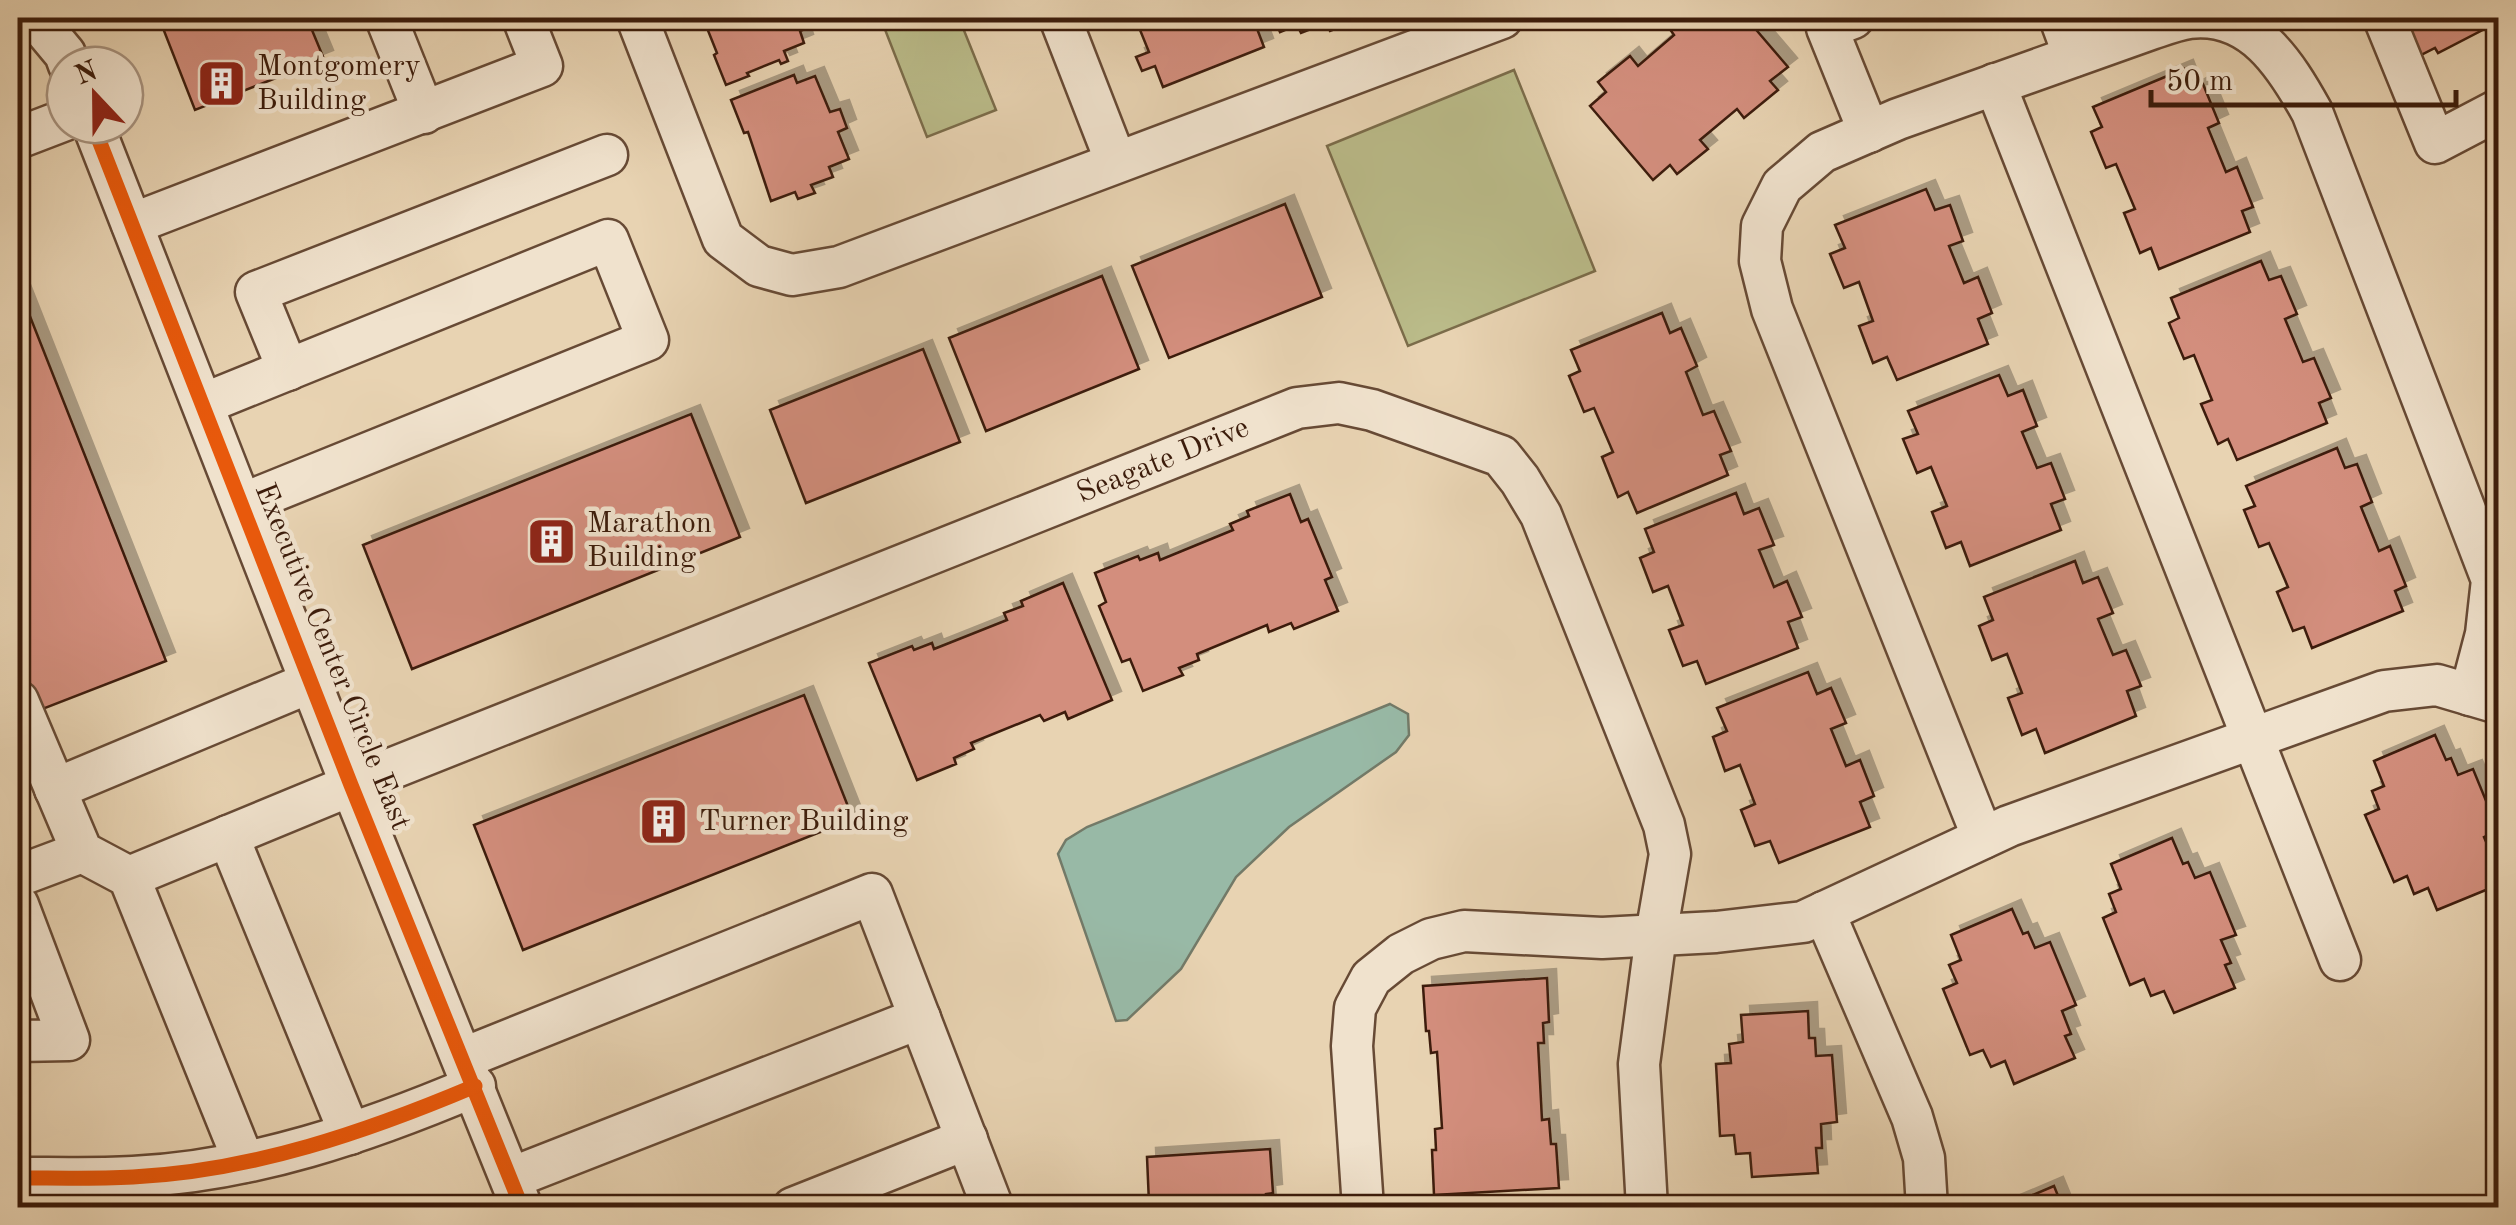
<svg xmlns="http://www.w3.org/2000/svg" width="2516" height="1225" font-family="'Old Standard TT',serif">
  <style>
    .green { fill: #babb89; stroke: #7b6c4a; stroke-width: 2.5 }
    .water { fill: #98b9a6; stroke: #737a68; stroke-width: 2.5 }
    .building { fill: #d38e7d; stroke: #3c1c0b; stroke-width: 2.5; filter: url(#shadow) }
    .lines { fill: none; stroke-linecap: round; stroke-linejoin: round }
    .minor-casing { stroke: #674a35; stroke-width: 45 }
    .minor { stroke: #f0e2cd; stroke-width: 40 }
    .cycleway-casing { stroke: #f0e2cd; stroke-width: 21 }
    .cycleway { stroke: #e8590c; stroke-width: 15 }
    .labels { text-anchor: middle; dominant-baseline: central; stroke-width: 9; stroke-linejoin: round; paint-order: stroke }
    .poi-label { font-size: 30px; fill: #3c1c0b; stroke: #f0e2cd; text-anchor: start }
    .street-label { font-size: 30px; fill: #3c1c0b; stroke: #f0e2cd }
  </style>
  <defs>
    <filter id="shadow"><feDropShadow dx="9" dy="-9" stdDeviation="0" flood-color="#0004"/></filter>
  </defs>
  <rect width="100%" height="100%" fill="#e8d3b2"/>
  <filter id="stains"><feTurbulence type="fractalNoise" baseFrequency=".002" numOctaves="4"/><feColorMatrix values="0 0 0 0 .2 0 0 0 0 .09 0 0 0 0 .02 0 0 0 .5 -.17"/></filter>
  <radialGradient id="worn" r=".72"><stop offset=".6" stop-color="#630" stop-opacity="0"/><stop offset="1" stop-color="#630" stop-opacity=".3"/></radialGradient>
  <g class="green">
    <path d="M907 18H959L996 110 927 137 884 27Z"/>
    <path d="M1514 70 1595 271 1408 346 1327 146Z"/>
  </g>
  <path class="water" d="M1390 704 1408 714 1409 735 1396 752 1289 827 1236 877 1181 969 1127 1020 1116 1021 1058 854 1066 840 1087 827Z"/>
  <g class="building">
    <path d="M159 18H307L324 59 195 110Z"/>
    <path d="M703 18H801L805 29 800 31 804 43 784 51 788 61 781 64 779 60 747 73 749 76 726 85 714 55 717 53Z"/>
    <path d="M1146 18H1253L1264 47 1163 87 1155 66 1142 71 1136 57 1149 52 1138 25 1148 21Z"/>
    <path d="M1274 18H1340L1343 26 1330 31 1326 23 1301 33 1297 25 1280 32Z"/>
    <path d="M1676 18H1746L1788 67 1770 81 1778 90 1744 118 1737 109 1700 140 1708 149 1677 174 1670 165 1653 180 1590 106 1606 92 1598 82 1630 56 1638 66 1674 35 1667 25Z"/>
    <path d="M2391 18H2498V22L2438 53 2435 48 2413 59Z"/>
    <path d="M2184 69 2192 90 2203 84 2219 123 2208 128 2226 172 2237 167 2253 207 2242 211 2250 232 2159 269 2151 248 2140 253 2124 213 2135 209 2116 164 2106 168 2091 132 2102 127 2093 107Z"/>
    <path d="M794 75 797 83 815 76 830 112 840 109 847 128 838 132 849 159 829 167 833 177 811 185 815 193 798 199 795 192 771 201 748 132 744 133 731 100Z"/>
    <path d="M1926 189 1935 210 1950 205 1963 241 1949 246 1964 283 1978 277 1992 313 1978 319 1988 344 1897 380 1887 357 1873 363 1859 326 1873 321 1859 282 1844 288 1830 254 1845 248 1835 225Z"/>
    <path d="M1285 204 1322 297 1169 358 1132 266Z"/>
    <path d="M2261 261 2269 280 2281 276 2297 314 2285 319 2303 362 2314 358 2331 398 2319 403 2327 423 2237 460 2228 439 2218 444 2201 404 2212 400 2194 355 2184 359 2169 323 2179 318 2171 298Z"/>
    <path d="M1102 276 1139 369 986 431 949 338Z"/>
    <path d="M18 286 166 661 40 710 18 654Z"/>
    <path d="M1662 313 1670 333 1681 328 1697 366 1686 372 1703 415 1714 411 1731 451 1720 455 1728 475 1637 513 1628 492 1618 497 1602 457 1613 452 1594 408 1584 412 1569 376 1580 371 1571 350Z"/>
    <path d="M923 349 960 442 806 503 770 410Z"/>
    <path d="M1999 375 2008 396 2023 390 2037 426 2022 432 2037 468 2051 463 2065 499 2051 504 2061 530 1970 566 1961 542 1946 548 1932 512 1947 506 1931 467 1917 473 1903 439 1918 434 1908 411Z"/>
    <path d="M691 414 740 537 412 669 363 545Z"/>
    <path d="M2337 448 2345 468 2357 464 2372 502 2361 507 2379 551 2390 546 2406 586 2395 591 2403 611 2312 648 2304 627 2293 631 2277 592 2288 587 2269 543 2259 547 2244 510 2255 506 2246 486Z"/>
    <path d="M1736 493 1744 514 1759 508 1774 545 1759 550 1774 587 1787 581 1802 617 1788 622 1798 648 1706 684 1697 661 1683 666 1669 630 1683 625 1668 586 1653 592 1640 558 1654 552 1645 529Z"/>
    <path d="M1290 494 1301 522 1308 519 1332 577 1325 580 1338 611 1294 629 1291 623 1269 632 1267 625 1197 654 1199 660 1179 668 1183 675 1143 691 1130 659 1122 662 1099 606 1106 602 1095 573 1138 556 1140 560 1158 553 1160 560 1233 530 1230 524 1249 516 1247 511Z"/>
    <path d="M2075 561 2083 583 2098 577 2113 613 2098 619 2113 655 2126 650 2141 686 2127 691 2136 716 2045 753 2036 729 2022 735 2008 698 2022 693 2007 654 1992 660 1979 626 1993 620 1984 597Z"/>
    <path d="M1063 583 1112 700 1068 719 1065 712 1044 721 1040 715 971 743 974 749 954 758 956 764 917 780 869 663 912 646 914 650 932 643 934 649 1007 620 1004 613 1023 606 1021 601Z"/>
    <path d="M1808 672 1817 694 1831 688 1846 723 1831 729 1846 766 1860 760 1874 796 1860 802 1870 827 1779 863 1770 841 1755 846 1741 810 1755 804 1740 765 1725 771 1713 737 1727 731 1717 708Z"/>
    <path d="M804 695 853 819 523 950 474 825Z"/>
    <path d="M2435 735 2446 760 2451 758 2458 775 2473 769 2498 830 2484 837 2494 860 2488 862 2498 885 2437 910 2428 888 2414 894 2407 876 2394 882 2365 815 2379 809 2372 791 2384 786 2374 761Z"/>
    <path d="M2172 838 2183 864 2188 862 2195 878 2210 872 2236 935 2221 940 2231 963 2225 965 2235 988 2174 1013 2164 991 2151 996 2144 979 2130 985 2103 918 2116 912 2109 894 2121 889 2111 864Z"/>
    <path d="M2012 909 2023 934 2028 932 2035 948 2050 942 2076 1005 2062 1011 2071 1034 2065 1036 2075 1058 2014 1084 2005 1061 1991 1067 1983 1050 1970 1055 1943 989 1957 983 1949 965 1961 960 1951 935Z"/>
    <path d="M1547 978 1549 1022 1543 1023 1544 1043H1538L1542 1120 1549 1119 1551 1144H1556L1559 1188 1434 1195 1432 1150H1436L1435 1129 1442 1128 1437 1052 1431 1053 1429 1031H1426L1423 986Z"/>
    <path d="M1808 1011 1809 1038H1815L1816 1056 1832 1055 1837 1122 1821 1124 1822 1148H1816L1818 1173 1752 1177 1750 1153 1736 1154 1734 1135 1720 1136 1716 1064 1731 1063 1729 1044 1743 1042 1741 1015Z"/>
    <path d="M1270 1149 1273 1193 1266 1194 1267 1208H1153L1152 1203H1149L1147 1157Z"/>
    <path d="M2054 1186 2063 1208H2002Z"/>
  </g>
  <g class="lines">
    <defs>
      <g id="minor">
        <path d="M35 18 65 54 69 65"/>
        <path d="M386 18 424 113"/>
        <path d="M637 18 723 239 759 266 792 275 839 267 1502 18"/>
        <path d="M1060 18 1116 162"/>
        <path d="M1853 18 1827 28 1869 132"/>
        <path d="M2060 18 2074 56"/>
        <path d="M2384 18 2435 143 2498 110"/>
        <path d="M1995 84 2340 960"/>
        <path d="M93 125 351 785 522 1208"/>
        <path d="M18 138 65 120"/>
        <path d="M132 224 542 66 523 18"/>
        <path d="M288 370 256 292 607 155"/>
        <path d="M203 404 608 240 648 340 242 504"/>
        <path d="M18 701 82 852 129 877 244 1162"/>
        <path d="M55 789 311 682"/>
        <path d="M228 836 350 1134"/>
        <path d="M1983 838 1772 309 1760 261 1762 226 1782 186 1822 152 1898 119 2151 29C2163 25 2176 20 2189 18 2252 10 2286 65 2312 112L2492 580 2486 634 2470 695"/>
        <path d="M18 876 82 852"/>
        <path d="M129 877 393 768 1297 408 1339 403 1372 410 1501 456 1520 480 1541 515 1664 825 1670 854 1656 935 1639 1064 1647 1208"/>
        <path d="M18 905 69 1040 18 1041"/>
        <path d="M1824 912 1912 1117 1924 1158 1927 1208"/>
        <path d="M464 1058 872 894 993 1208"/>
        <path d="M18 1178C56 1178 95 1179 133 1177 253 1171 366 1132 475 1086"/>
        <path d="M511 1178 920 1018"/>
        <path d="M793 1208 967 1139"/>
        <path d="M1363 1208 1352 1046 1355 1008 1371 978 1401 954 1431 939 1464 931 1602 938 1716 932 1803 922 2009 826 2384 691 2437 685 2498 703"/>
      </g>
    </defs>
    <use href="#minor" class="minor-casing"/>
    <use href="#minor" class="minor"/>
    <defs>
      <g id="cycleway">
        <path d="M93 125 351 785 522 1208"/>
        <path d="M18 1178C56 1178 95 1179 133 1177 253 1171 366 1132 475 1086"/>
      </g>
    </defs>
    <use href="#cycleway" class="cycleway-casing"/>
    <use href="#cycleway" class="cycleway"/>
  </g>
  <defs>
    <symbol id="building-square" viewBox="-11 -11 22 22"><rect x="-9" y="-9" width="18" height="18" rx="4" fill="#8f2418" stroke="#f0e2cd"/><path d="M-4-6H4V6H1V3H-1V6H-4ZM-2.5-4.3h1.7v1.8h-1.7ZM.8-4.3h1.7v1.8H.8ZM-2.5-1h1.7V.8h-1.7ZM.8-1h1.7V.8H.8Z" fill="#fff"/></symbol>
  </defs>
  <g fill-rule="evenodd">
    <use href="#building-square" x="194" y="56" width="55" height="55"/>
    <use href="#building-square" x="524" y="514" width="55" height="55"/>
    <use href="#building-square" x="636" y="794" width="55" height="55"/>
  </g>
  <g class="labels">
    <g class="poi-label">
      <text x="257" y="67">Montgomery<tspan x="257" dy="34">Building</tspan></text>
      <text x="587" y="524">Marathon<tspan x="587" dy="34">Building</tspan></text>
      <text x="699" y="822">Turner Building</text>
    </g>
    <g class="street-label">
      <text transform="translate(1163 461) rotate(-22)">Seagate Drive</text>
      <text transform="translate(332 657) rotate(68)">Executive Center Circle East</text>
    </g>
  </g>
  <rect width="2516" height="1225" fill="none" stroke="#e8d3b2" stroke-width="60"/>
  <rect x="20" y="20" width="2476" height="1185" fill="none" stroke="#3c1c0b" stroke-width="5"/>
  <rect x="30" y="30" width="2456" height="1165" fill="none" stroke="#3c1c0b" stroke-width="2.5"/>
  <g transform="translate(95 95) rotate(338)"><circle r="48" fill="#f0e2cd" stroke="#a8937f" stroke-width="2.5"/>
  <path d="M0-8L18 38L0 25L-18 38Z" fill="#8f2418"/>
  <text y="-15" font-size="28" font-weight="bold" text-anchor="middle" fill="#3c1c0b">N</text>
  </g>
  <path d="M2151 90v15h305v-15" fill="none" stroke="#3c1c0b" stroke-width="5"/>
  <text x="2166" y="90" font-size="30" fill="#3c1c0b" stroke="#f0e2cd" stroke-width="8" paint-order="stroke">50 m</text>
  <rect width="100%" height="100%" filter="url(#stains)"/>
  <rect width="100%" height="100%" fill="url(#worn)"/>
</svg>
